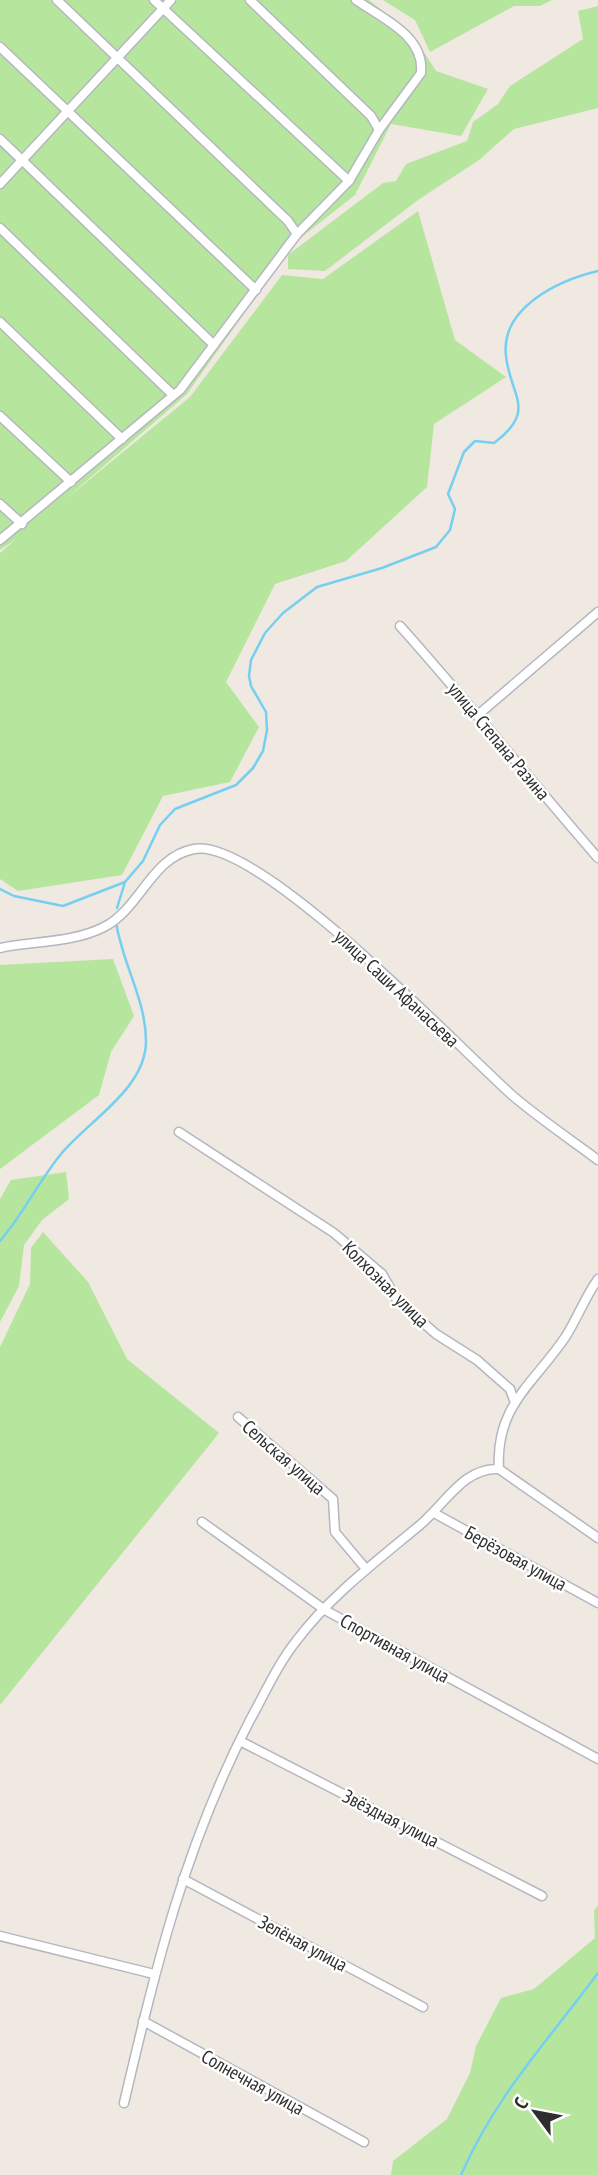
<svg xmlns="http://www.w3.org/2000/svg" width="598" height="2175" font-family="'PT Sans Narrow',sans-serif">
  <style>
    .green { fill: #b6e59e }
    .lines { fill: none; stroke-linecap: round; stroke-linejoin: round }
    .stream { stroke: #75cff0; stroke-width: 2.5 }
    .minor-casing { stroke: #b4b7c1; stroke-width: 11 }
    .minor { stroke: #fff; stroke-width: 8 }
    .labels { text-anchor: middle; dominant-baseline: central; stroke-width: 5; stroke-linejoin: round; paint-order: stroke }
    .street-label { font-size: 19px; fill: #2e2e2e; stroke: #fff }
  </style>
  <rect width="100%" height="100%" fill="#efe9e1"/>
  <g class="green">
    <path d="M0 0H369L415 38 436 71 488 89 461 136 391 124 355 195 294 243 187 394 62 502 190 397 282 275 323 279 418 211 455 340 506 377 434 424 427 487 346 561 275 584 226 682 259 727 230 782 163 796 122 875 18 891 0 879V553L16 539 0 550Z"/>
    <path d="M383 0H552L540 6H514L430 52 415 20Z"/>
    <path d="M598 6V108L514 129 479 160 418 200 325 271 288 269V255L383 183 396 181 406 164 467 141 473 122 498 104 510 86 583 39 578 11Z"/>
    <path d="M113 959 134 1016 111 1052 99 1095 0 1169V965Z"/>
    <path d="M66 1172 69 1199 42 1220 24 1245 19 1286 0 1322V1199L11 1180Z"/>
    <path d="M43 1232 88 1282 127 1359 219 1433 0 1705V1347L30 1284 31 1248Z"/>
    <path d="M598 1905V2175H391L393 2161 447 2119 470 2073 476 2046 501 1998 534 1989 595 1938 594 1911Z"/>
  </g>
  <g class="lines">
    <g class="stream">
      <path d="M0 889 14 896 63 906 125 882 143 861 160 825 175 809 236 785 253 768 263 751 267 730 266 712 251 686 249 676 251 660 265 633 283 613 317 587 382 568 436 547 450 530 455 509 448 494 464 452 475 441 494 443C538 410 510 396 506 356 500 307 560 280 598 271"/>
      <path d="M117 908 125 882"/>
      <path d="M0 1241C23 1214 39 1181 61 1154 88 1121 146 1089 146 1041 146 1000 122 963 116 922"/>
      <path d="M461 2175C496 2095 547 2042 598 1973"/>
    </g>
    <defs>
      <g id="minor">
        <path d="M57 0 288 221 297 234"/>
        <path d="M154 0 349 181"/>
        <path d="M250 0 371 116 379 130"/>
        <path d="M0 47 256 290"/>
        <path d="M0 139 214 345"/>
        <path d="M0 184 171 0"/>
        <path d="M0 228 173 395"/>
        <path d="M0 322 122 439"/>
        <path d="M0 416 71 482"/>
        <path d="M0 504 22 524"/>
        <path d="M0 540 180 390 297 234 349 181 379 130 421 73C425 36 382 18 356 0"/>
        <path d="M400 626C468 702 531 781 598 858"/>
        <path d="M479 714 598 612"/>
        <path d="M0 948C32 941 73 943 104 927 141 908 151 857 194 849 258 836 460 1049 513 1096 540 1119 570 1139 598 1160"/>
        <path d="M179 1132 334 1233 382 1274 397 1300 436 1334 477 1360 510 1389 514 1400"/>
        <path d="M238 1417 333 1499 335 1532 366 1569"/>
        <path d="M499 1469 598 1538"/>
        <path d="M434 1513 598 1603"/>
        <path d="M202 1522 325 1610 598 1759"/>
        <path d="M240 1741 542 1896"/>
        <path d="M183 1879 423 2007"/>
        <path d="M0 1936 154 1974"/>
        <path d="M143 2021 364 2142"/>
        <path d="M124 2103C156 1967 184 1848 249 1722 264 1695 277 1665 297 1640 330 1596 378 1560 420 1525 445 1504 464 1467 499 1469 495 1405 535 1383 566 1336 578 1317 585 1297 598 1279"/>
      </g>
    </defs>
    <use href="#minor" class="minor-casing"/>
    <use href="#minor" class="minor"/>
  </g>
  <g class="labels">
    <g class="street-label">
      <text transform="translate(499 741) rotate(50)">улица Степана Разина</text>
      <text transform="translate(397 988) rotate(43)">улица Саши Афанасьева</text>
      <text transform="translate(386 1284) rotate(45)">Колхозная улица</text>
      <text transform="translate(284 1457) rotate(41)">Сельская улица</text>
      <text transform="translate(516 1558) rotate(29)">Берёзовая улица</text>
      <text transform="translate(395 1648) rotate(29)">Спортивная улица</text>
      <text transform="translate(391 1818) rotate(27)">Звёздная улица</text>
      <text transform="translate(303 1943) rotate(28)">Зелёная улица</text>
      <text transform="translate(253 2082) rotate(29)">Солнечная улица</text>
    </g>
  </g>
  <g transform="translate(535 2112) rotate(302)" stroke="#ffffff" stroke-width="5" paint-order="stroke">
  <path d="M0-5L12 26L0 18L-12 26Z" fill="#2e2e2e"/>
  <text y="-10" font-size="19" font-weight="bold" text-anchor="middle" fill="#2e2e2e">С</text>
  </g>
</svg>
